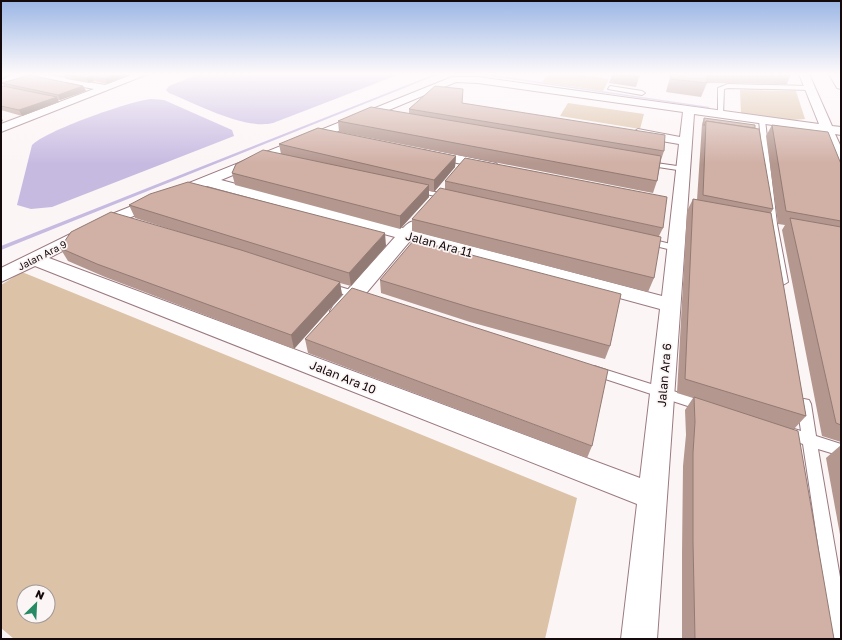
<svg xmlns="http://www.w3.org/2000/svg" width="842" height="640" font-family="'Golos Text',sans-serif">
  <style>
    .green { fill: #dcc2a7; fill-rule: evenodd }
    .water { fill: #c7bae1 }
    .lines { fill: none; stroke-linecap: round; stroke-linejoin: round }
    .stream { fill: #c7bae1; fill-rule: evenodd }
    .lane-casing { stroke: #9a7980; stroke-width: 2 }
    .street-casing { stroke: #9a7980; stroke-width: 2 }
    .secondary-casing { stroke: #9a7980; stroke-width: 2 }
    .lane { fill: #fff; fill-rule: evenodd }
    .street { fill: #fff; fill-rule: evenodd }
    .secondary { fill: #fff; fill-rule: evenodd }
    .wall { fill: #b4978f }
    .shaded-wall { fill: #927b74 }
    .building { fill: #d1b0a6; stroke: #927b74 }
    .labels { text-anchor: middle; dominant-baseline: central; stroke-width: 3.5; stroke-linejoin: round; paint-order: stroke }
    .far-street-label { font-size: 10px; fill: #14090b; stroke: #fcf5f6 }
    .street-label { font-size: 12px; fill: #14090b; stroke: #fcf5f6 }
  </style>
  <rect width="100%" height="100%" fill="#fcf5f6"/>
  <g class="green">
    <path d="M549 74H576L609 79 603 91 542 82Z"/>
    <path d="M740 90 796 91 805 119 792 120 741 113Z"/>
    <path d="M568 103 644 114 640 129 560 116Z"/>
    <path d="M22 272 577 498 545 639H14L1 628V285ZM24 592H48V616H24Z"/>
  </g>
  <g class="water">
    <path d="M199 74H400L273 123C244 130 197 104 169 93L166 90 169 86Z"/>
    <path d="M151 99 164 100 232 130 234 136 52 207 31 209 17 205 32 145C45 131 130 101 151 99Z"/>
  </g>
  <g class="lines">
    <g class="stream">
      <path d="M435 74H439L1 250V246Z"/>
      <path d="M476 74H485L710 107 708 108Z"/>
    </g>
    <defs>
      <g id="lane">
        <path d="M728 84 810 86 813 88 810 90 728 88 724 89 723 114 718 115V88Z"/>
        <path d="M610 86 642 91 645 93 642 95 608 89Z"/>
        <path d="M762 118 765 120 777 224 788 282 783 285 778 282 769 224 759 120Z"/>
        <path d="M642 161 684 167 688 169 684 171 645 165H642Z"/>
        <path d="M412 187 449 195 453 197 449 199 412 191Z"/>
        <path d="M646 238 679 246 681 248 676 251 643 243V239Z"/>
        <path d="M327 283 364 294 365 296 360 299 323 288 322 286 323 284Z"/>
        <path d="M594 366 708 402 710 406 708 410 703 411 590 374 588 371 590 368Z"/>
        <path d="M804 399 809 400 811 404 816 436 841 444V456L818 449 841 583V639L832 638 803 444 779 436 777 432 779 428 784 426 801 431 797 404 799 400Z"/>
      </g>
      <g id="street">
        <path d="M14 74H44L105 85 133 74H148L1 132V124L94 89 25 76 1 87V80Z"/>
        <path d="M799 74H809L832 126 841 127V135L835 134 841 147V167L836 166 834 163 822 132 694 114 657 639H621L637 504 35 266 1 282V268L107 216 452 77H478L819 124ZM456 82 478 83 683 112 680 137 638 129 632 133 638 137 679 144 662 296 418 232 422 226 420 222C412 220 409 222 403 228L221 180ZM207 186 395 237 333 306 330 311 333 316 340 318 347 316 410 241 660 309 640 478 49 258 119 222Z"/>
        <path d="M428 149 491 162 496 163 498 166 496 169 491 170 423 156 421 153 423 150Z"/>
      </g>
      <path id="secondary" d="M829 74H839L841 77V89L837 88Z"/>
    </defs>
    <use href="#lane" class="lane-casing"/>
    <use href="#street" class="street-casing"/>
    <use href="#secondary" class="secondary-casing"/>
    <use href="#lane" class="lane"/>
    <use href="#street" class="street"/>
    <use href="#secondary" class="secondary"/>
  </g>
  <g class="wall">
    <path d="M58 74H128L129 76 107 84 94 81 89 83 66 79 64 75Z"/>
    <path d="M612 74H640L636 87 609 83Z"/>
    <path d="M670 74H791L787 84 707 83 701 97 666 92 670 77H669Z"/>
    <path d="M2 83 83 86 86 91 60 100H58L59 102 22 116 1 110V87L4 86Z"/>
    <path d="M462 103 664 151 661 160 657 181 653 193 339 132 338 121 409 114V109Z"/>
    <path d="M704 118 773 209 771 213 806 416 794 429 834 639H682V553L683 466 686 435 685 410 693 398 677 393 687 211 693 199 697 200 702 124Z"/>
    <path d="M772 125 841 164V442L822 436 782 230 785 225 778 224 766 136Z"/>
    <path d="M279 144 456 156 455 167 434 192 429 191V197L400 229 235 185 232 173 281 154Z"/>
    <path d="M445 181 663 228 659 236 654 278 648 292 412 231V219L445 189Z"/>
    <path d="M129 205 386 246 351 286 340 283 342 295 294 349 105 277 68 261 60 248 195 237 135 218Z"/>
    <path d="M380 280 610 346 605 359 470 322 381 293Z"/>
    <path d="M305 339 592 446 587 458 308 353Z"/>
    <path d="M841 445V540L826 458Z"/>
  </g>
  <g class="shaded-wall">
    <path d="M117 74H128L129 76 107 84 105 79Z"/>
    <path d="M92 76 94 81 89 83 86 78Z"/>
    <path d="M83 86 86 91 60 100 58 95Z"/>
    <path d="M57 97 59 102 22 116 19 110Z"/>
    <path d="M1 117 3 121 1 122Z"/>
    <path d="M456 156 455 167 434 192V180Z"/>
    <path d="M429 185V197L400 229V216Z"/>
    <path d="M385 233 386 246 351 286 349 273Z"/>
    <path d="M340 282 342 295 294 349 291 335Z"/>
  </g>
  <g class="building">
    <path d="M65 74H117L105 79 92 76 86 78Z"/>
    <path d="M615 74H640L639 77Z"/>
    <path d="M672 74H707V83L671 79Z"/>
    <path d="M29 75 83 86 58 95 2 83Z"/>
    <path d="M3 86 57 97 19 110 1 106V87Z"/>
    <path d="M435 86 463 89 462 103 665 135 664 151 409 109Z"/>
    <path d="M371 107 661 156 657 181 338 121Z"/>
    <path d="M704 118 755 125V128L706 121 704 126Z"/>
    <path d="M706 121 759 129 773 209 703 195Z"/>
    <path d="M772 125 828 132 841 164V221L786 211Z"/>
    <path d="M318 128 456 156 434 180 279 144Z"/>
    <path d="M263 150 429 185 400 216 232 173 236 164Z"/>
    <path d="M465 158 667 197 663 228 445 181Z"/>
    <path d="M188 182 385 233 349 273 129 205 150 194Z"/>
    <path d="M440 188 661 237 654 278 412 219Z"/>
    <path d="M693 199 771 213 806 416 685 379Z"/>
    <path d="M111 212 241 250 340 282 291 335 97 264 60 248 71 232Z"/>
    <path d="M790 218 841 227V425L836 423Z"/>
    <path d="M414 240 621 294 610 346 472 308 380 280Z"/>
    <path d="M352 288 608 370 592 446 305 339Z"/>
    <path d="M694 397 798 431 834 639H695L693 542V453L695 422Z"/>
  </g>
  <linearGradient id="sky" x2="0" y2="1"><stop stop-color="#9bb6e5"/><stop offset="0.45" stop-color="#fefafb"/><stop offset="1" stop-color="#fefafb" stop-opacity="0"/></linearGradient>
  <rect width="842" height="164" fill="url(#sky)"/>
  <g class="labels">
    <g class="far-street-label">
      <text transform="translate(42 255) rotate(-27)">Jalan Ara 9</text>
    </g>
    <g class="street-label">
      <text transform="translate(439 244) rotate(15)">Jalan Ara 11</text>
      <text transform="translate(664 375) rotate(-85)">Jalan Ara 6</text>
      <text transform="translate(343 377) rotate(22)">Jalan Ara 10</text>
    </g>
  </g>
  <rect width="842" height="640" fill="none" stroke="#14090b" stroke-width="4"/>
  <g transform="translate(36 604) rotate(24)"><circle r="19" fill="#fcf5f6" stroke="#9f9798"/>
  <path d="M0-3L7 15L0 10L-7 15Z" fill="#268a64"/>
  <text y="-6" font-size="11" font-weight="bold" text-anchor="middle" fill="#14090b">N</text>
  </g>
</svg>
